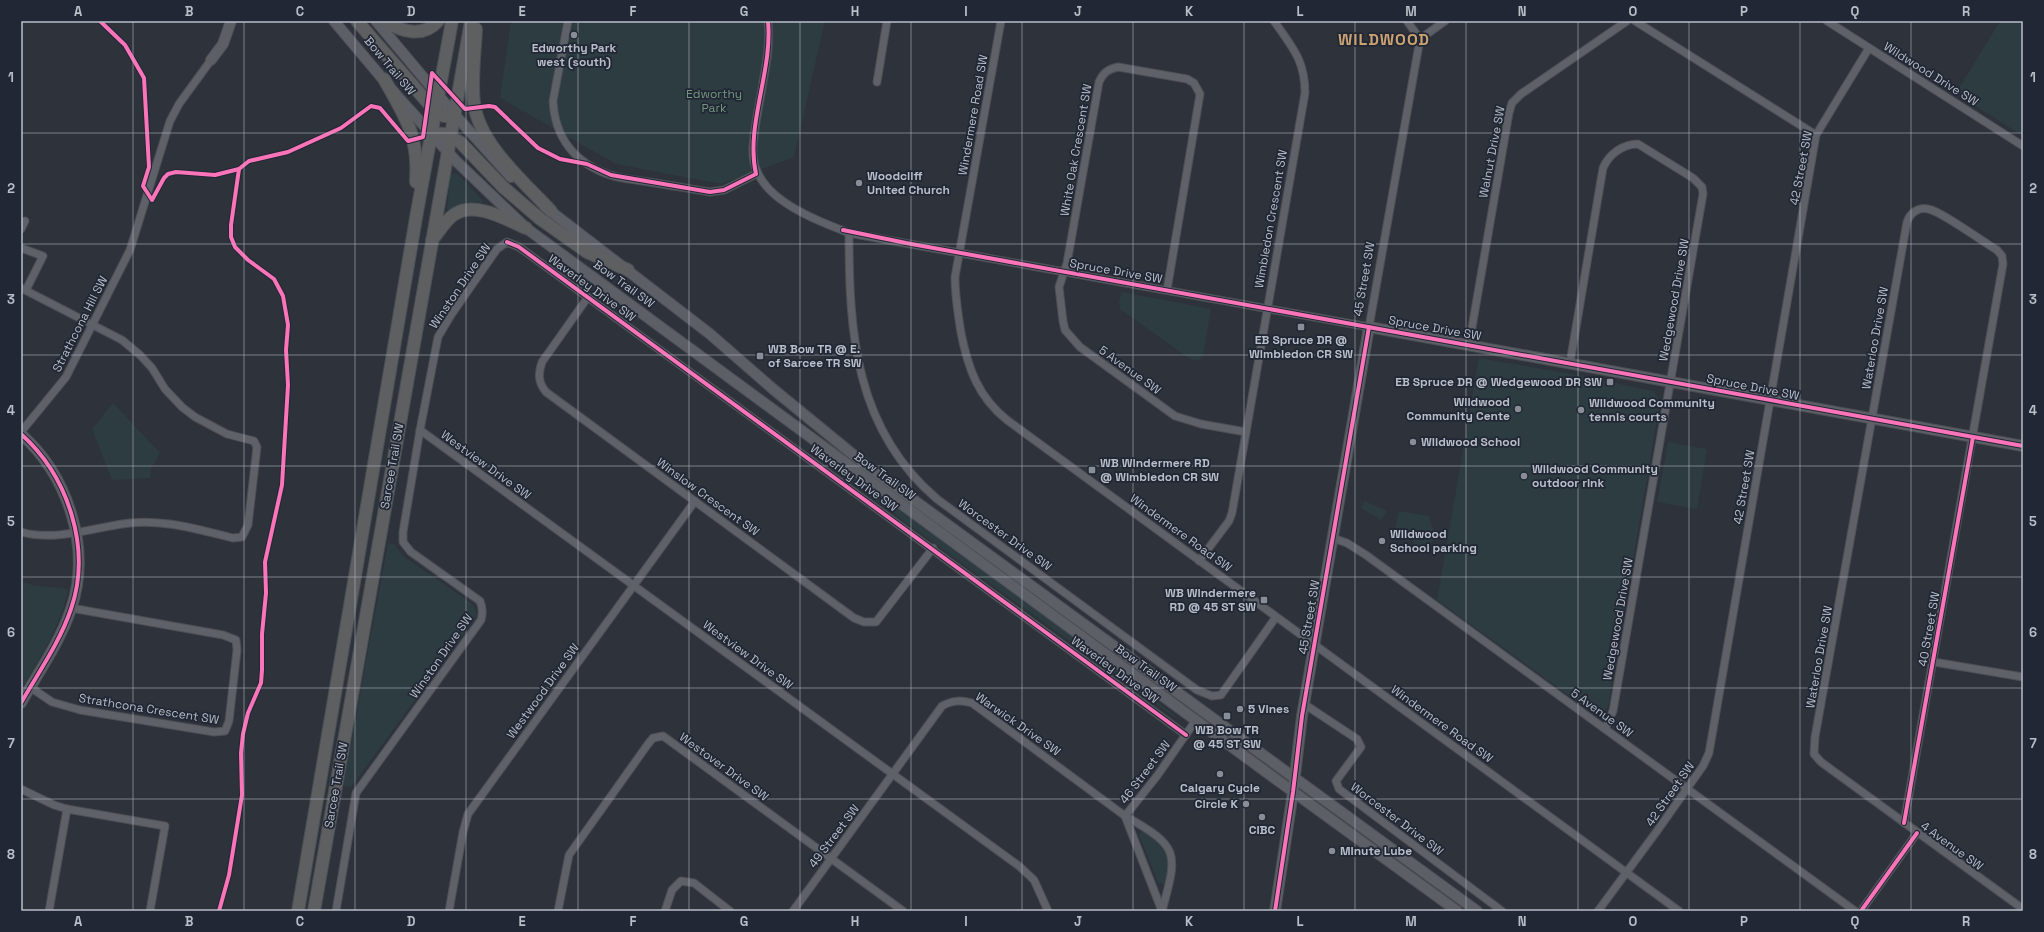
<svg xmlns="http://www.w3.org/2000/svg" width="2044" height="932" font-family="'Space Grotesk',sans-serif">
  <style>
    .green { fill: #2c3c40 }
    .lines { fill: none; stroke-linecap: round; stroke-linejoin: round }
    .street-casing { stroke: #4c4e54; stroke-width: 9 }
    .secondary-casing { stroke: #4c4e54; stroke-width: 12 }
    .highway-casing { stroke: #4a4e55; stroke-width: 14 }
    .street { stroke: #5e6168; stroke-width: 7 }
    .secondary { stroke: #5c5f66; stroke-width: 10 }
    .highway { stroke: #5d5f61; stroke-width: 12 }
    .cycleway-casing { stroke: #212734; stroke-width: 6 }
    .cycleway { stroke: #fb73b8; stroke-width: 4 }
    .grid { fill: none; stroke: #b9bec9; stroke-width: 1; stroke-opacity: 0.55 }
    .poi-dot { fill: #888d97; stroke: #212734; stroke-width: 1.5 }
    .labels { text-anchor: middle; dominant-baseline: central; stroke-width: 3.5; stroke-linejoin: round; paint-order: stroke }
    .poi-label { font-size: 12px; font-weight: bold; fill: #b9bec9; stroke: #212734; text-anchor: start }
    .street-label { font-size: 12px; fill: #b9bec9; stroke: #212734 }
    .park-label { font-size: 12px; fill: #73987f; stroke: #212734 }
    .district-label { font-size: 16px; font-weight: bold; letter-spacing: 1px; fill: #cba272; stroke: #212734 }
    .neatline { fill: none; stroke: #b9bec9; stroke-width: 1.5 }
    .grid-label { font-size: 13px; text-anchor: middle; font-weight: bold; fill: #b9bec9 }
  </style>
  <rect width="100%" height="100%" fill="#2e323a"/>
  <g class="green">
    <path d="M511 21H825L794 157 721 184 616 164 500 98Z"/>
    <path d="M2000 21H2023V136L1956 93Z"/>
    <path d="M457 173 483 201 481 204C469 201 459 204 450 211L447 209 450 174Z"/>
    <path d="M1122 292 1211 309 1203 356 1198 361 1190 359 1120 309 1119 302Z"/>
    <path d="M1479 358 1566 373 1654 391 1660 402 1608 707 1603 713 1596 715 1437 600Z"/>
    <path d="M113 403 160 453 151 469 150 478 112 480 92 429Z"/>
    <path d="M1668 442 1707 449 1697 509 1657 502Z"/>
    <path d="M834 466 851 473 1098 653 1131 682 1173 714 1177 719 832 469Z"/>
    <path d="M1365 501 1387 511 1381 520 1361 508Z"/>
    <path d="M1399 511 1429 516 1435 535 1430 545 1419 549 1414 546V542L1395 529Z"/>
    <path d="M388 543 394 544 403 556 474 605 477 616 351 787 343 786Z"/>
    <path d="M21 581 32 585 68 589C63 622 38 662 21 690Z"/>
    <path d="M1142 831C1162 833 1176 868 1164 884L1158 882 1139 835Z"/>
  </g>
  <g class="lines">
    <defs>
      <g id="street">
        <path d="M568 21 553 101C555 138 575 163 610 175 622 179 637 180 649 182 670 185 690 189 710 192L724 190 756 174"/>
        <path d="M768 21C770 42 767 61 763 82 760 103 754 126 753 148 750 197 812 218 849 233L1369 327 1420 39 1445 21"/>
        <path d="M1001 21 955 277C955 296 958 314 961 333 968 368 978 397 1007 420L1679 911"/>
        <path d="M1407 21 1420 39"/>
        <path d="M1635 21 1816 135"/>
        <path d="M1827 21 2023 146"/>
        <path d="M877 82 887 21"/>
        <path d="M21 229 25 221"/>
        <path d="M849 233C849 333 855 429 937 499L1197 690 1212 696 1221 695 1276 617"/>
        <path d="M21 248 43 256 26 290"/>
        <path d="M21 288 122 340 140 355 152 368 165 389 182 407 195 417 227 434 254 441 257 447 248 525 242 537 233 538C200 530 164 519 130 523 94 527 57 542 21 532"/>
        <path d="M1167 290 1200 94 1194 83 1187 79 1118 67C1108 69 1103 73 1099 82L1067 263 1059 287 1063 321 1065 330 1080 347 1175 416 1201 424 1246 432"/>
        <path d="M588 297 542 362C538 374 538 382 546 392L854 618 864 622H876L933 548"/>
        <path d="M1469 345 1509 113 1512 103 1521 94 1627 21"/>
        <path d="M1570 363 1603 168C1609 154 1623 144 1638 144L1693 178 1702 187 1703 194 1613 711 1605 729"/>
        <path d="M420 430 1019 866 1034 880 1048 911"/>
        <path d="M21 432 66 377 130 250 170 121 179 104 211 60"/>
        <path d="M1333 538 1347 543 1366 555 1855 911"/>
        <path d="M1199 561 1229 521 1232 513 1305 93C1305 60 1292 47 1274 21"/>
        <path d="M1934 662 2023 677"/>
        <path d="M30 687 52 702 80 710 214 732 225 731 229 721 237 650 236 640 223 635 71 608"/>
        <path d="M1304 704 1357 739 1361 747 1336 781 1339 789 1502 911"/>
        <path d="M21 789 54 805 67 809 165 826 150 911"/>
        <path d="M1125 816 1157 776 1196 720"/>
        <path d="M1125 816 1162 911"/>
        <path d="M1904 823 2003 264 2002 256 1997 250C1983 242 1941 211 1928 209 1918 207 1910 213 1907 222L1815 737 1814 754 1821 762 2023 909"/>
        <path d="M49 911 67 809"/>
        <path d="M336 911 356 793 481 620C483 613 483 608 480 601L411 552 403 542V532L420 430 438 337 451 315 497 249 507 242 519 247 1186 735"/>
        <path d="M449 911 463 832 468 814 695 501"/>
        <path d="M558 911 569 855 648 744 653 738 663 736 903 911"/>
        <path d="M665 911 672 890 681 881 694 883 730 911"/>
        <path d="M793 911 942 706C953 700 961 700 972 703L1125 816C1180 847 1178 852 1162 911"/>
        <path d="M1598 911 1657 831 1703 766 1709 753 1816 135 1869 48"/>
        <path d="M1861 911 1917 833"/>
      </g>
      <g id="secondary">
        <path d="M334 21 398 97 456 161 526 228 1277 780 1457 911"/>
        <path d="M376 21 454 114 511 177"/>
        <path d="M211 60 223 44 231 21"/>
        <path d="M545 207 710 334 773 389 867 466 1477 911"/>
        <path d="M21 434C68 476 92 548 71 609 60 642 38 673 21 703"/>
        <path d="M1275 911 1293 792 1302 716 1369 327 2023 446"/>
      </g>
      <g id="highway">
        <path d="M357 21 435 111C442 116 446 118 454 114"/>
        <path d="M385 21C402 32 423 38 438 21"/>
        <path d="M476 29C475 53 471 79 474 103 479 144 524 182 551 211"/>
        <path d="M384 79C406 118 419 136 416 182"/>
        <path d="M431 133 444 134 460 142 503 187 539 218 587 252 628 270"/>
        <path d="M432 240C439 232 446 219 455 214 476 201 507 220 526 228"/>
        <path d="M298 911 417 212 452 21"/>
        <path d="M314 911 471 21"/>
      </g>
    </defs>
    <use href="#street" class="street-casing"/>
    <use href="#secondary" class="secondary-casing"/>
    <use href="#highway" class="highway-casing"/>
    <use href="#street" class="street"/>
    <use href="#secondary" class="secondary"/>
    <use href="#highway" class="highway"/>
    <defs>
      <g id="cycleway">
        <path d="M100 21 125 45 144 78 149 167 143 186 152 200 164 178 168 174 176 172 215 175 239 169 249 161 288 152 341 128 371 106 380 108 408 141 423 137 432 73 465 109 489 106 495 107 538 148 560 159 587 164 611 175 710 192 724 190 756 174C745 126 773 71 768 21"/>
        <path d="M843 230 906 243 2023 446"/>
        <path d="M507 242 519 247 1186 735"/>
        <path d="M21 434C68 476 92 548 71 609 60 642 38 673 21 703"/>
        <path d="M1904 823 1973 437"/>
        <path d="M219 911 229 875 242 795 241 753 243 734 248 713 261 683 262 670V634L266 593 265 562 282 485 288 385 286 350 288 325 283 296 274 279 248 260 235 247 231 237V225L239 169"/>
        <path d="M1275 911 1293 792 1302 716 1369 327"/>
        <path d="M1861 911 1917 833"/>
      </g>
    </defs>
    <use href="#cycleway" class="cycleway-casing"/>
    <use href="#cycleway" class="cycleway"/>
  </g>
  <path class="grid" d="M133 21V911M244 21V911M355 21V911M466 21V911M578 21V911M689 21V911M800 21V911M911 21V911M1022 21V911M1133 21V911M1244 21V911M1355 21V911M1466 21V911M1578 21V911M1689 21V911M1800 21V911M1911 21V911M21 133H2023M21 244H2023M21 355H2023M21 466H2023M21 577H2023M21 688H2023M21 799H2023"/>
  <g class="poi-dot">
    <circle cx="574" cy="35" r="4"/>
    <circle cx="859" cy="183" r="4"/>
    <rect x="1297" y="323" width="8" height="8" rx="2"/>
    <rect x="756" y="352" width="8" height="8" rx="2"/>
    <rect x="1606" y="378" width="8" height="8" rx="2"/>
    <circle cx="1518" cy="409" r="4"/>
    <circle cx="1581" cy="410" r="4"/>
    <circle cx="1413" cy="442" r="4"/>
    <rect x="1088" y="466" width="8" height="8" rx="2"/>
    <circle cx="1524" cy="476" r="4"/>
    <circle cx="1382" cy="541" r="4"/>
    <rect x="1260" y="596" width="8" height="8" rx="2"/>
    <circle cx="1240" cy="709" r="4"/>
    <rect x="1223" y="712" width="8" height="8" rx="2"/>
    <circle cx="1220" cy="774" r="4"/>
    <circle cx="1246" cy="804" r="4"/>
    <circle cx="1262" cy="817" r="4"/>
    <circle cx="1332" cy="851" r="4"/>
  </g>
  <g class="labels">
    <g class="poi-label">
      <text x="574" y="48" text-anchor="middle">Edworthy Park<tspan x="574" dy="14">west (south)</tspan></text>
      <text x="867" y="176">Woodcliff<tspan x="867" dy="14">United Church</tspan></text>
      <text x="1301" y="340" text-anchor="middle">EB Spruce DR @<tspan x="1301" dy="14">Wimbledon CR SW</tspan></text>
      <text x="768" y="349">WB Bow TR @ E.<tspan x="768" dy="14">of Sarcee TR SW</tspan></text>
      <text x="1602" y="382" text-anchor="end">EB Spruce DR @ Wedgewood DR SW</text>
      <text x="1510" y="402" text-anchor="end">Wildwood<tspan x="1510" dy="14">Community Cente</tspan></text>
      <text x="1589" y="403">Wildwood Community<tspan x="1589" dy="14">tennis courts</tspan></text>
      <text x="1421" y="442">Wildwood School</text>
      <text x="1100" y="463">WB Windermere RD<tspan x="1100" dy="14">@ Wimbledon CR SW</tspan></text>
      <text x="1532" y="469">Wildwood Community<tspan x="1532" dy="14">outdoor rink</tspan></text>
      <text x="1390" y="534">Wildwood<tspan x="1390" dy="14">School parking</tspan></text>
      <text x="1256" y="593" text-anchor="end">WB Windermere<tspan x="1256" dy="14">RD @ 45 ST SW</tspan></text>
      <text x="1248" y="709">5 Vines</text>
      <text x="1227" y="730" text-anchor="middle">WB Bow TR<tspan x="1227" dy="14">@ 45 ST SW</tspan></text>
      <text x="1220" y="788" text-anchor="middle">Calgary Cycle</text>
      <text x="1238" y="804" text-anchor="end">Circle K</text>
      <text x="1262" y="830" text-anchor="middle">CIBC</text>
      <text x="1340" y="851">Minute Lube</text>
    </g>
    <g class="street-label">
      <text transform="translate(390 66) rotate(50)">Bow Trail SW</text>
      <text transform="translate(1931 74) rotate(32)">Wildwood Drive SW</text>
      <text transform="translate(973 115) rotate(-80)">Windermere Road SW</text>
      <text transform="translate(1076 150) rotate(-80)">White Oak Crescent SW</text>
      <text transform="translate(1492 152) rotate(-79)">Walnut Drive SW</text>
      <text transform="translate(1801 168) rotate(-79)">42 Street SW</text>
      <text transform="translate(1271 219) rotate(-80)">Wimbledon Crescent SW</text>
      <text transform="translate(1116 271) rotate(10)">Spruce Drive SW</text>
      <text transform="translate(1364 279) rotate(-80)">45 Street SW</text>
      <text transform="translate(624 284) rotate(36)">Bow Trail SW</text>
      <text transform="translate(460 286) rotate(-56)">Winston Drive SW</text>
      <text transform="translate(592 288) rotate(36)">Waverley Drive SW</text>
      <text transform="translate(1674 300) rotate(-80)">Wedgewood Drive SW</text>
      <text transform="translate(80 324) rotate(-63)">Strathcona Hill SW</text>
      <text transform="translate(1435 328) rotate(10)">Spruce Drive SW</text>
      <text transform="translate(1875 338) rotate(-80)">Waterloo Drive SW</text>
      <text transform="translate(1130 370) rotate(36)">5 Avenue SW</text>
      <text transform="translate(1753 387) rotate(11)">Spruce Drive SW</text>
      <text transform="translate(486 465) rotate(36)">Westview Drive SW</text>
      <text transform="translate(392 466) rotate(-80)">Sarcee Trail SW</text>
      <text transform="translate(885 476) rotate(36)">Bow Trail SW</text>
      <text transform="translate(854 478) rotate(36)">Waverley Drive SW</text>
      <text transform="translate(1744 487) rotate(-80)">42 Street SW</text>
      <text transform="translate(708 497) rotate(36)">Winslow Crescent SW</text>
      <text transform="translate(1181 533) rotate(36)">Windermere Road SW</text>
      <text transform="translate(1005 535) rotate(36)">Worcester Drive SW</text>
      <text transform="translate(1309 617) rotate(-80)">45 Street SW</text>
      <text transform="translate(1618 619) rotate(-80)">Wedgewood Drive SW</text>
      <text transform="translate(1929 629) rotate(-80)">40 Street SW</text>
      <text transform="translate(748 655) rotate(36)">Westview Drive SW</text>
      <text transform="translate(441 656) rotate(-55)">Winston Drive SW</text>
      <text transform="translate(1819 657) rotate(-80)">Waterloo Drive SW</text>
      <text transform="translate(1146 668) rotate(36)">Bow Trail SW</text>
      <text transform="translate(1115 670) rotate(36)">Waverley Drive SW</text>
      <text transform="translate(543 691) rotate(-54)">Westwood Drive SW</text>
      <text transform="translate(149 709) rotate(9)">Strathcona Crescent SW</text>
      <text transform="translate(1602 713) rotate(36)">5 Avenue SW</text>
      <text transform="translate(1018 724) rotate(35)">Warwick Drive SW</text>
      <text transform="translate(1442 724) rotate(36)">Windermere Road SW</text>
      <text transform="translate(724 767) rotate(36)">Westover Drive SW</text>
      <text transform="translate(1145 772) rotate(-53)">46 Street SW</text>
      <text transform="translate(336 785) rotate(-80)">Sarcee Trail SW</text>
      <text transform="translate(1670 794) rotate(-55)">42 Street SW</text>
      <text transform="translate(1397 819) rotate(37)">Worcester Drive SW</text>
      <text transform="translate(834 836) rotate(-53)">49 Street SW</text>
      <text transform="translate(1952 846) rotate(36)">4 Avenue SW</text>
    </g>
    <g class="park-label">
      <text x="714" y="94">Edworthy<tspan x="714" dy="14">Park</tspan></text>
    </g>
    <g class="district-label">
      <text x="1384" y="39">WILDWOOD</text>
    </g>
  </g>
  <rect width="2044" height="932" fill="none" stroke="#212734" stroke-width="44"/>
  <rect x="22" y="22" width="2000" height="888" class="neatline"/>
  <g class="grid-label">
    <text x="78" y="16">A</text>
    <text x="189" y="16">B</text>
    <text x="300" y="16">C</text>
    <text x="411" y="16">D</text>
    <text x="522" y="16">E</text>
    <text x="633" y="16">F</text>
    <text x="744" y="16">G</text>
    <text x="855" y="16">H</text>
    <text x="966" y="16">I</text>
    <text x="1078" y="16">J</text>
    <text x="1189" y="16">K</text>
    <text x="1300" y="16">L</text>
    <text x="1411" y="16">M</text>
    <text x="1522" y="16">N</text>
    <text x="1633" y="16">O</text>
    <text x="1744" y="16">P</text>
    <text x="1855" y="16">Q</text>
    <text x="1966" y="16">R</text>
    <text x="11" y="82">1</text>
    <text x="2033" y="82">1</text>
    <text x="11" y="193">2</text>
    <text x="2033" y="193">2</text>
    <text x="11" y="304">3</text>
    <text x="2033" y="304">3</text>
    <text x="11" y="415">4</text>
    <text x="2033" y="415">4</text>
    <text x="11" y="526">5</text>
    <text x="2033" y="526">5</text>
    <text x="11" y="637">6</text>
    <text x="2033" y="637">6</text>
    <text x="11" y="748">7</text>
    <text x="2033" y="748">7</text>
    <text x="11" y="859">8</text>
    <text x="2033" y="859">8</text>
    <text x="78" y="926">A</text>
    <text x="189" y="926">B</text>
    <text x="300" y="926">C</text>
    <text x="411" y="926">D</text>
    <text x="522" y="926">E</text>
    <text x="633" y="926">F</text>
    <text x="744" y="926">G</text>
    <text x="855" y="926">H</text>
    <text x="966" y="926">I</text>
    <text x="1078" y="926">J</text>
    <text x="1189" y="926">K</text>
    <text x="1300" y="926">L</text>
    <text x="1411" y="926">M</text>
    <text x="1522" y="926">N</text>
    <text x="1633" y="926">O</text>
    <text x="1744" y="926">P</text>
    <text x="1855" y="926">Q</text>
    <text x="1966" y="926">R</text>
  </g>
</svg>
